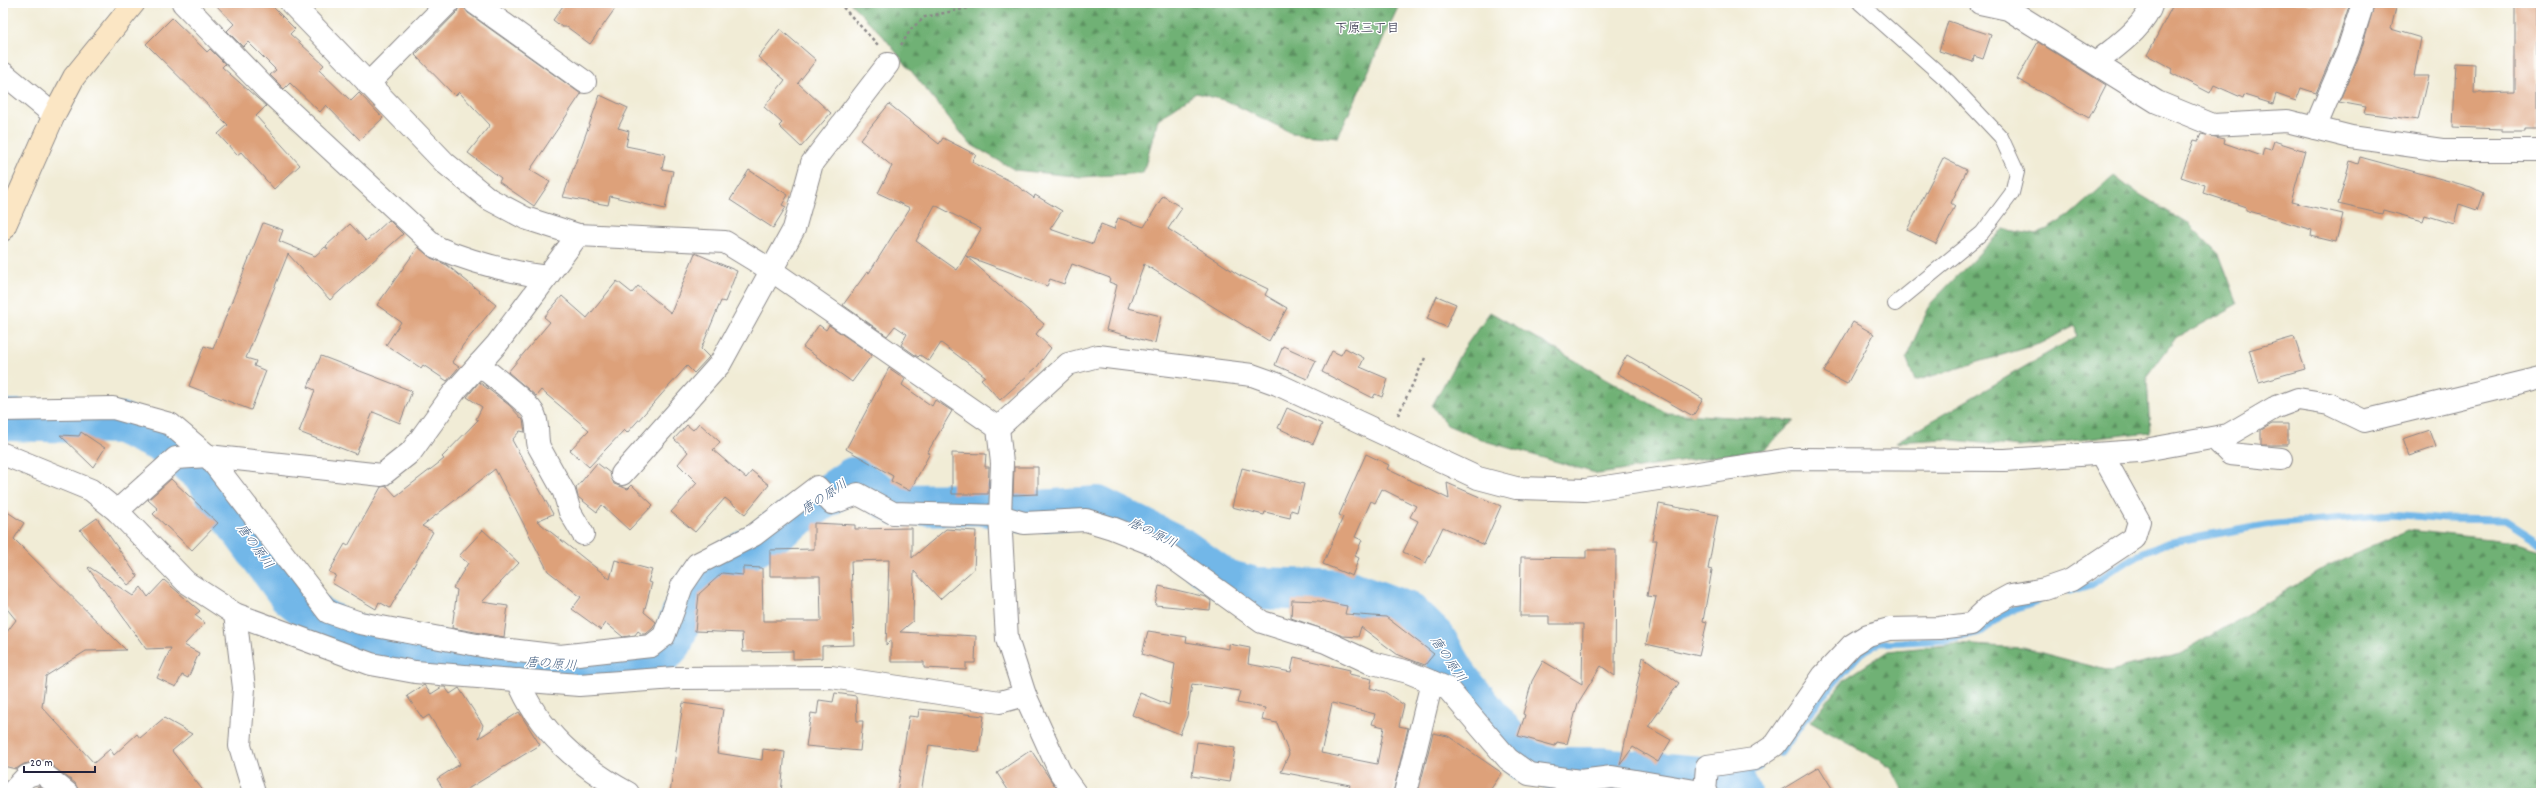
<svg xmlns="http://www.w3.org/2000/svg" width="2544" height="796" font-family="Dekko,'Klee One',sans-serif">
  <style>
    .forest { fill: url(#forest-firs); stroke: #486a58 }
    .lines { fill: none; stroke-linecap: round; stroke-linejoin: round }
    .stream { stroke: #72b7e8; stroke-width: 7 }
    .river { stroke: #72b7e8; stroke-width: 42 }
    .building { fill: #dda17a; fill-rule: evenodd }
    .lane-casing { stroke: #8a8788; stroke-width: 16 }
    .street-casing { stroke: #8a8788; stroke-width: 24 }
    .secondary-casing { stroke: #8a8788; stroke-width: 24 }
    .path { stroke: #8a8788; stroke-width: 2.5; stroke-dasharray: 3 3; stroke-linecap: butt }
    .lane { stroke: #fff; stroke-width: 14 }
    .street { stroke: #fff; stroke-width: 22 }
    .secondary { stroke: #fbe6c4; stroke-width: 22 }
    .labels { text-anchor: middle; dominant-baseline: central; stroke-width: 3; stroke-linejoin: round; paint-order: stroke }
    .neighbourhood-label { font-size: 13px; fill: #22223b; stroke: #fff }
    .water-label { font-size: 13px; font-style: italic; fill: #425e80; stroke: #fff }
  </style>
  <defs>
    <pattern id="forest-firs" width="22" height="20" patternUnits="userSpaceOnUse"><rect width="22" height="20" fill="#6fb174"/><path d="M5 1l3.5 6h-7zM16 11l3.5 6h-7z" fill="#5b9060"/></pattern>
  </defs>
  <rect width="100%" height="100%" fill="#fff"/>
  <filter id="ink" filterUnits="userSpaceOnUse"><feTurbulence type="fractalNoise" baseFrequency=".025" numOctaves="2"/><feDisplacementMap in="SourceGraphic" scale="8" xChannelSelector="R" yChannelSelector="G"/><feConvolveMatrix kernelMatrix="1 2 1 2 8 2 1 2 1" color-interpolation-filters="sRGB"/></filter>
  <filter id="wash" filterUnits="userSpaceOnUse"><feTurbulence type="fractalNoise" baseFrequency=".012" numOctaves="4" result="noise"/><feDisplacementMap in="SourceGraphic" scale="16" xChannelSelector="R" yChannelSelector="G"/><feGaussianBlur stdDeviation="0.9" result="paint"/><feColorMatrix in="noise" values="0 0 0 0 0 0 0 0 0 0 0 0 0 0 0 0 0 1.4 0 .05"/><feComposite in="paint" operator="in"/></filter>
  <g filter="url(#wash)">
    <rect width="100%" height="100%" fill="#f1ecd6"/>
    <g class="forest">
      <path d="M850 3H1400L1338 137 1292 133 1227 101 1196 93 1158 119 1143 173 1082 177 1015 170 970 144 883 36Z"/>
      <path d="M2114 176 2131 189 2190 225 2219 254 2238 304 2175 339 2147 377 2150 432 2019 447 1944 439 1896 442 2077 336 2075 326 2039 344 1915 381 1906 358 1931 303 2003 229 2037 235 2069 216Z"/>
      <path d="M1490 312 1667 413 1794 421 1765 449 1599 474 1485 441 1447 425 1432 406 1462 351Z"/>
      <path d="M2408 530 2517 542 2541 549V793H1904L1891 767 1810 722 1845 679 1888 651 1956 644 2023 648 2110 671 2181 654 2327 566Z"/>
    </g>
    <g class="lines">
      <g class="stream">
        <path d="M2070 591 2090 585 2132 558 2167 543 2265 525 2392 514 2447 519 2505 520 2541 543"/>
        <path d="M1781 753 1820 699 1861 653 1879 643 1949 640 1981 632 2009 611 2037 601"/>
        <path d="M1733 780 1759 767"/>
      </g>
      <path class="river" d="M3 420 120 423 168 445 206 476 224 506 289 594 316 616 352 635 486 660 572 668 656 660 672 642 691 591 703 576 757 544 853 478 898 505 978 504 1022 512 1098 507 1179 547 1225 580 1256 588 1349 591 1408 613 1435 639 1460 681 1524 760 1552 768H1599L1733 780 1740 793"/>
    </g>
    <g id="blocks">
      <g class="building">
        <path d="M214 3H269L295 29 290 34 324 65 319 70 351 101 359 93 383 118 360 140 326 105 320 112 290 83 284 89 270 75 276 70 248 42 243 47 227 31 234 24Z"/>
        <path d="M460 3H463L468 13 581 94 530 170 550 182 534 206 499 182 501 178 468 153 490 125 459 92 455 96 415 55 457 12Z"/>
        <path d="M565 3H619L590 44 567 27H562L553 20Z"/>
        <path d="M2174 3H2350L2336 46 2316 93 2301 88 2296 101 2276 94 2273 104 2244 95 2243 98 2214 85 2210 93 2171 73 2173 69 2147 55Z"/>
        <path d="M2375 3H2397L2391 29 2421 38 2414 76H2428L2418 120 2364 113 2366 107 2339 102 2360 54Z"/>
        <path d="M2515 3H2537V129H2524V132H2501V129L2453 127 2456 63 2475 64 2474 93 2515 92Z"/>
        <path d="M172 18 207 52 210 49 225 64 222 67 266 106 256 116 300 165 274 189 241 152 237 155 218 134 228 125 146 44Z"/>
        <path d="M1948 21 1991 35 1983 59 1974 56 1973 62 1939 51Z"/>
        <path d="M780 29 816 60 798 83 831 113 801 147 779 126 782 123 764 107 785 80 758 57Z"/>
        <path d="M2038 42 2106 85 2089 118 2017 79Z"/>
        <path d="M600 95 628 108 618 128 629 131 626 146 665 154 662 169 673 171 665 209 610 196 608 205 563 197Z"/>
        <path d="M889 104 939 144 943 138 976 155 972 162 1010 181 1034 198 1035 195 1062 211 1050 229 1093 244 1101 224 1114 229 1118 218 1144 227 1163 196 1182 208 1168 229 1239 275 1268 289 1265 295 1287 308 1269 341 1144 264 1128 308 1161 316 1155 343 1106 330 1117 285 1109 282 1110 278 1072 264 1064 284 1050 279 1047 286 966 256 1044 324 1036 334 1051 348 1037 367 1000 400 981 379 985 376 941 343 929 361 920 355 918 357 901 345 907 334 895 326 887 336 843 305 867 272 869 273 910 208 878 193 892 166 860 140ZM935 205 981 229 957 270 916 241Z"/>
        <path d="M2201 134 2225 139 2224 143 2262 156 2264 148 2271 150 2274 141 2305 151 2291 202 2343 214 2336 242 2311 236 2312 230 2246 210V207L2203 193 2205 185 2181 177 2194 140 2198 141Z"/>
        <path d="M2360 157 2471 187 2483 193 2477 210 2459 204 2454 224 2425 215 2423 221 2383 210 2382 214 2338 204 2350 161 2358 164Z"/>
        <path d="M1943 158 1967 170 1951 203 1955 206 1936 244 1907 230Z"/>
        <path d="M749 170 788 195 782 205 786 207 773 228 730 200Z"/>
        <path d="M389 220 403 234 330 300 288 254 246 358 256 361 254 366 266 371 251 410 189 386 204 346 213 349 263 223 283 230 279 241 315 256 325 247 328 249 326 246 350 224 366 241Z"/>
        <path d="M418 247 431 258 447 265 496 305 463 345 452 362 459 367 447 381 423 365 421 368 386 345 401 322 377 305Z"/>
        <path d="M695 253 737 271 725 302 721 301 701 349 709 357 694 373 687 366 627 433 624 430 589 467 570 450 589 430 541 390 536 396 508 372 550 322 544 317 562 296 587 318 617 281 632 293 638 286 671 313Z"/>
        <path d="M1437 296 1456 304 1446 327 1427 319Z"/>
        <path d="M1853 322 1874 334 1847 384 1824 372Z"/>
        <path d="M819 325 826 330 829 325 872 355 852 382 803 347Z"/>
        <path d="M2294 337 2305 369 2259 382 2249 350Z"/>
        <path d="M1283 346 1316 361 1307 379 1275 365Z"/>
        <path d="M1345 348 1364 358 1360 367 1388 379 1382 397 1375 394 1373 398 1322 372 1332 351 1341 355Z"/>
        <path d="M1627 355 1703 399 1693 416 1617 373Z"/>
        <path d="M321 356 412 391 400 423 373 412 356 454 299 432 315 390 308 387Z"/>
        <path d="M889 368 905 379 902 385 932 406 935 400 952 411 927 453H930L910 491 891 481 893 476 846 449Z"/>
        <path d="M479 382 509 405 523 420 525 432 520 431 512 440 553 514 537 521 610 579 615 560 652 570 648 582 652 583 644 612 656 622 653 628 646 634H642L638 631 635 635 623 637 606 623 601 630 572 609 581 597 548 571 495 469 422 526 433 532 390 608 379 602 376 609 332 583 336 575 329 572 345 544 348 546 381 487 387 486 396 496 444 459 442 457 478 420 476 419 482 407 467 397Z"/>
        <path d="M1287 408 1322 424 1313 444 1278 428Z"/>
        <path d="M699 423 720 442 713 450 746 478 752 471 769 485 745 514 725 498 695 532 671 512 697 483 678 464 688 452 674 439 687 425 693 430Z"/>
        <path d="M2272 424H2288V445H2261V430Z"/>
        <path d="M2430 430 2436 447 2409 456 2403 439Z"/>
        <path d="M81 432 105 448 93 467 60 435 79 436Z"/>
        <path d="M952 453 986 454 985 467H989L988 494H952Z"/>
        <path d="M1366 454 1389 465 1387 469 1449 499 1447 483 1501 506 1484 545 1443 527 1426 563 1403 552 1418 521 1410 517 1416 506 1382 489 1375 503 1371 501 1355 537 1362 540 1355 556 1359 558 1352 576 1323 564 1343 517 1339 515Z"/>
        <path d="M597 463 610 473 614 484 628 489 632 485 653 505 629 530 602 505 597 512 578 497 576 488Z"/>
        <path d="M1014 467H1038V494L1013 495Z"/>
        <path d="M1242 468 1304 484 1297 512 1291 510 1290 518 1265 512 1264 515 1232 507Z"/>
        <path d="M171 479 218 523 192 550 153 514 158 509 148 500Z"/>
        <path d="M1659 504 1718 515 1708 569 1712 570 1703 621 1707 622 1699 656 1646 644 1656 597 1647 596 1657 540H1652Z"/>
        <path d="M3 509 24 523 14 539 126 650 86 651 46 676 42 707 94 763 110 749 114 755 137 734 140 738 164 718 192 734 172 751 205 793H79L75 783 44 760 24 764 16 769 3 766V637L16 620 3 604Z"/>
        <path d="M97 518 138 577 128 585 80 530Z"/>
        <path d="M814 523 855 525V529L912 528V558L946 529 976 531 974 569 940 599 914 571 913 621 900 632 976 636 975 663H966V670L924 668V662H891V640L886 645 889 560 851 561 854 645 822 646V658L793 659V651L743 652 742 633 695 631 699 594 722 573 743 575V567L762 568 763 621H821L820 576H770V550L814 549Z"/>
        <path d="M483 530 519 563 482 602 508 606 504 637 452 628 457 590 453 588 468 563 459 556Z"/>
        <path d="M1586 550H1616L1615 676 1601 666 1578 703 1567 744 1557 742 1555 746 1518 736 1525 715 1523 714 1532 681 1543 661 1582 684 1583 624H1549V616H1520L1521 557 1586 558Z"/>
        <path d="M89 567 133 596 141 587 148 597 164 580 200 611 195 615 205 623 184 645 199 653 188 678 182 675 176 687 157 678 171 648 146 649 88 568Z"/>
        <path d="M1159 586 1206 597 1211 601 1210 610 1155 605Z"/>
        <path d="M1292 600 1319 601 1347 606 1345 614 1386 617 1434 654 1425 665 1398 655 1361 627 1358 637 1343 636 1291 618Z"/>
        <path d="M1148 631 1187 637 1186 642 1229 649V644L1250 648 1248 664 1291 672 1294 657 1350 670 1349 674 1372 679 1370 688 1385 692 1404 705 1399 726 1408 728 1393 793H1348L1350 785 1281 772 1289 754 1277 723 1262 720 1265 708 1237 703 1240 691 1192 684 1187 716 1180 734 1132 715 1140 693 1169 705 1175 664 1142 654ZM1332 703 1375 714 1372 724 1384 727 1377 764 1321 753Z"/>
        <path d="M1643 657 1679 683 1648 727 1671 740 1658 762 1633 747 1620 765Z"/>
        <path d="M424 685 431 694 442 687H445L450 694 459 688 483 725 479 738 519 712 540 745 461 793H446L437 779 460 764 429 715 423 719 407 696Z"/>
        <path d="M835 693 856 696 857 721H863L860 751 806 746 811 713 817 714 819 700 833 702Z"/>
        <path d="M683 703 723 709 717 753 762 760 763 749 785 752 781 793H670Z"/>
        <path d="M919 709 984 716 979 752 929 745 921 793H897L909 716 918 717Z"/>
        <path d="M1433 733 1448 736 1502 773 1488 793H1418Z"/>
        <path d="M1197 742 1235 748 1230 782 1192 776Z"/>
        <path d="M1031 750 1050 779 1060 793H1010L997 773Z"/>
        <path d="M1819 767 1835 793H1776Z"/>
        <path d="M38 786 47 793H32Z"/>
      </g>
    </g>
  </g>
  <g filter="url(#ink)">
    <use href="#blocks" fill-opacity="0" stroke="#8a8788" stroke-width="1"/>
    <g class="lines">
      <defs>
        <path id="lane" d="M1860 3 1949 82 2001 137 2017 172 2012 193 1982 233 1895 304"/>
        <g id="street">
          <path d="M183 3 268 91 436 247C471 262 509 272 547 277"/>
          <path d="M475 3 585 82"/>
          <path d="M1980 3 2008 9 2157 102 2213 125 2287 121 2351 137 2442 150H2541"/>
          <path d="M2096 63C2115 47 2145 28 2152 3"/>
          <path d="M3 73 54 115"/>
          <path d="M368 84 448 3"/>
          <path d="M2315 128 2348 50 2363 3"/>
          <path d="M479 364C489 374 530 403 534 414 539 425 536 436 539 447L564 492 570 512 583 534"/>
          <path d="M3 410 113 408 170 424 208 456 328 612 360 623 493 648 560 656 651 646 664 636 682 586 697 564 754 535 817 487 832 503 858 494 893 513 1000 516 1024 523 1086 520 1112 528 1155 545 1262 622 1326 642 1369 662 1408 672 1447 688 1508 759 1529 774 1580 781 1612 777 1707 793"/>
          <path d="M998 428 1068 364 1098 356 1252 375 1277 384 1478 478 1516 488 1585 490 1791 459 2005 460 2139 451 2228 435 2274 408 2298 399 2329 404 2364 421 2541 378"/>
          <path d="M2214 438 2230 454 2281 459"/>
          <path d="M3 454 91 490 117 511 186 582 235 614 371 664 415 672 579 685 675 678 831 677 1000 702 1025 695 1007 639 1000 516 1002 463 998 428 771 270 725 242 578 235 525 218 489 199 445 163 291 3"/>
          <path d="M622 474 720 364 794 229 812 163 888 64"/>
          <path d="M117 511 176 458 208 456 382 475 411 452 455 391 497 344 578 235"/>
          <path d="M235 614 244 688 240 746 254 793"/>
          <path d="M518 680C537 730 582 768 628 793"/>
          <path d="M1025 695 1060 772 1075 793"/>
          <path d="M1705 792 1707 766 1754 759 1775 745 1823 676 1852 645 1868 635 1889 629 1939 628 1971 624 1989 607 2011 595 2045 589 2071 580 2134 538 2139 521 2102 454"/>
          <path d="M11 793 27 776 41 772 67 793"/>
          <path d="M1405 793 1432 682"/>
        </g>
        <path id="secondary" d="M3 230 54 115 74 77 134 3"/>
      </defs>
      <use href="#lane" class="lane-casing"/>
      <use href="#street" class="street-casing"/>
      <use href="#secondary" class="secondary-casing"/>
      <g class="path">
        <path d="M839 3 878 45"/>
        <path d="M1235 3 1242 7 1262 3"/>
        <path d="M1342 3 1357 7 1375 3"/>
        <path d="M901 45 912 28 925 17 992 3"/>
        <path d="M1398 415 1425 358"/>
      </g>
      <use href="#lane" class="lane"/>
      <use href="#street" class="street"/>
      <use href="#secondary" class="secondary"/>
    </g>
  </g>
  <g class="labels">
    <g class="neighbourhood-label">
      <text x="1367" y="29">下原三丁目</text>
    </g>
    <g class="water-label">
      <text transform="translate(825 498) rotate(-34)">唐の原川</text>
      <text transform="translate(1152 534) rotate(26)">唐の原川</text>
      <text transform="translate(254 547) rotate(54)">唐の原川</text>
      <text transform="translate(1447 660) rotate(56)">唐の原川</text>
      <text transform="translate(551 665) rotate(4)">唐の原川</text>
    </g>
  </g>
  <rect width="2544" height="796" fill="none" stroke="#fff" stroke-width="16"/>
  <path d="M24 766v6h71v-6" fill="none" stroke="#22223b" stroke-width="2"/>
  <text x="30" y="766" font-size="12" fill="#22223b" stroke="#ffffff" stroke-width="3" paint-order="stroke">20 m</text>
</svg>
